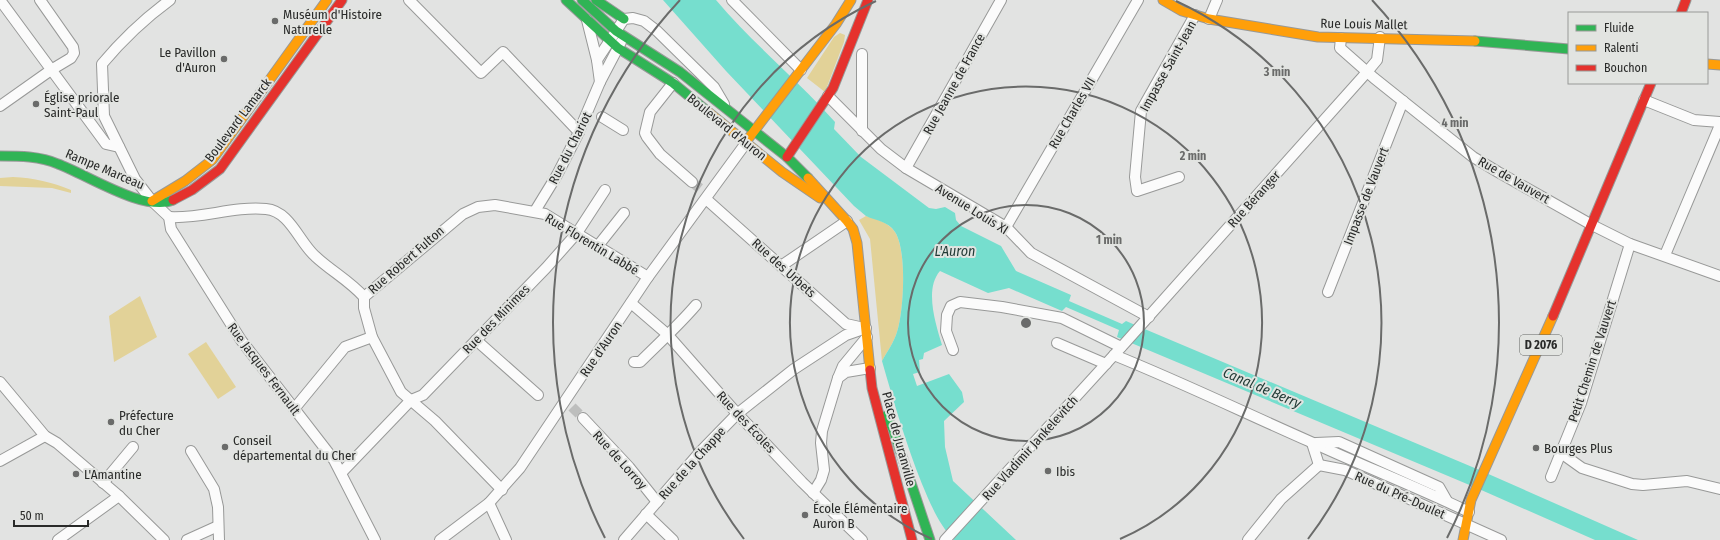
<svg xmlns="http://www.w3.org/2000/svg" width="1720" height="540" font-family="'Fira Sans Condensed',sans-serif">
  <style>
    .green { fill: #e2d298 }
    .water { fill: #76dece }
    .lines { fill: none; stroke-linecap: round; stroke-linejoin: round }
    .street-tunnel { stroke: #bdbebd; stroke-width: 10; stroke-dasharray: 10 5; stroke-linecap: butt }
    .street-casing { stroke: #989998; stroke-width: 12 }
    .fast-casing { stroke: #989998; stroke-width: 11 }
    .slow-casing { stroke: #989998; stroke-width: 11 }
    .jam-casing { stroke: #989998; stroke-width: 11 }
    .street { stroke: #fbfbfb; stroke-width: 10 }
    .fast { stroke: #30b455; stroke-width: 9 }
    .slow { stroke: #ff9f0a; stroke-width: 9 }
    .jam { stroke: #e5322d; stroke-width: 9 }
    .ring { fill: none; stroke: #6a6b6a; stroke-width: 2 }
    .poi-dot { fill: #6a6b6a; stroke: #e2e4e1; stroke-width: 1.5 }
    .labels { text-anchor: middle; dominant-baseline: central; stroke-width: 4; stroke-linejoin: round; paint-order: stroke }
    .shield { fill: #e2e4e1; stroke: #606260; stroke-width: 1 }
    .shield-label { font-size: 12px; font-weight: bold; fill: #292a29 }
    .poi-label { font-size: 13px; fill: #292a29; stroke: #e2e4e1; text-anchor: start }
    .street-label { font-size: 13px; fill: #292a29; stroke: #e2e4e1 }
    .water-label { font-size: 14px; font-style: italic; fill: #233b37; stroke: #e2e4e1 }
    .centre { fill: #6a6b6a; stroke: #e2e4e1; stroke-width: 2 }
    .ring-label { font-size: 12px; text-anchor: middle; font-weight: bold; fill: #6a6b6a; stroke: #e2e4e1; stroke-width: 4; stroke-linejoin: round; paint-order: stroke }
  </style>
  <rect width="100%" height="100%" fill="#e2e3e2"/>
  <g class="green">
    <path d="M840 33 845 35 844 42 825 92 807 78 834 37Z"/>
    <path d="M13 177C34 178 52 182 71 190V193L52 188 0 186V178Z"/>
    <path d="M866 216C876 219 888 222 895 232 907 251 904 310 897 332 894 342 887 352 882 361L870 239 859 220Z"/>
    <path d="M140 296 157 337 114 362 109 316Z"/>
    <path d="M206 342 236 387 218 399 188 354Z"/>
  </g>
  <path class="water" d="M663 0H716C753 44 797 79 835 122L834 129 861 157 929 208 936 209 945 207 955 213 956 220 961 226 1001 246 1016 271 1071 295 1069 301 1122 324 1126 321 1147 330 1477 469 1638 540H1595L1479 489 1117 337 1119 330 1066 307 1062 311 1009 288 988 293 940 271C924 289 936 325 942 345L924 353 923 359 919 360 920 372 913 374 917 386 949 374 962 392 964 402 944 421 945 447 953 481 1016 540H954C939 525 930 503 922 484 906 444 894 403 882 361 887 352 894 342 897 332 904 310 907 250 895 232 888 221 876 221 866 216 862 213 858 209 854 206L726 71Z"/>
  <g class="lines">
    <g class="street-tunnel">
      <path d="M692 182 702 190"/>
      <path d="M572 407 583 418"/>
    </g>
    <defs>
      <g id="street">
        <path d="M0 0 106 144 119 147"/>
        <path d="M170 0C144 19 123 39 102 64L104 116 135 179 152 201 169 217 171 229 241 340 334 460 375 540"/>
        <path d="M409 0 481 73 503 52 579 132"/>
        <path d="M732 0 801 70"/>
        <path d="M1209 19 1217 0"/>
        <path d="M587 20 597 60"/>
        <path d="M1341 38 1340 48 1374 78 1473 157 1498 172 1592 225 1630 244 1720 276"/>
        <path d="M862 54V131"/>
        <path d="M600 82 597 60 624 19 633 18 644 21 657 31 714 87 724 104"/>
        <path d="M673 83 650 112 645 133 647 137 660 154 692 182"/>
        <path d="M828 96 881 149 906 168 1006 227 1031 253 1149 317"/>
        <path d="M1644 100 1694 120 1720 122"/>
        <path d="M0 106 51 70 71 58 74 53 73 47 40 0"/>
        <path d="M602 117 623 130"/>
        <path d="M906 168 1001 0"/>
        <path d="M1179 177 1137 191 1135 177 1141 111 1195 15"/>
        <path d="M706 199 846 324 864 328"/>
        <path d="M535 211 557 175 577 136 600 82 621 42"/>
        <path d="M169 217C202 219 233 206 266 209 290 211 299 242 315 256 331 271 350 281 364 297"/>
        <path d="M1006 227 1138 0"/>
        <path d="M597 247 624 213"/>
        <path d="M1665 255 1720 125"/>
        <path d="M781 266 847 221"/>
        <path d="M1328 292 1403 101"/>
        <path d="M631 303 667 334 733 409 802 482 862 540"/>
        <path d="M476 340 538 395"/>
        <path d="M1057 343 1106 364"/>
        <path d="M953 350 946 331 947 315 951 306 960 302 1002 307 1062 318 1121 347"/>
        <path d="M1114 355C1181 382 1245 413 1311 442 1363 466 1417 487 1469 512"/>
        <path d="M634 362H640C659 343 679 325 696 305"/>
        <path d="M838 378 843 366 867 337"/>
        <path d="M0 382 45 436 57 443 119 496 164 540"/>
        <path d="M294 409 345 347 372 337"/>
        <path d="M583 418 629 467 657 502"/>
        <path d="M1312 443 1319 465"/>
        <path d="M1316 443 1339 442 1439 487 1447 501"/>
        <path d="M191 451 214 489 218 507 219 540"/>
        <path d="M1561 453 1582 468 1632 484 1643 485 1687 481 1720 489"/>
        <path d="M0 461 45 436"/>
        <path d="M1319 465 1345 470 1501 540"/>
        <path d="M342 472 411 400 423 395 546 268 577 233 605 190"/>
        <path d="M1551 477 1581 403 1630 244"/>
        <path d="M103 483 133 447"/>
        <path d="M502 490 435 421 401 392 372 337 364 308V297L463 214 478 207 495 205 545 214 648 277"/>
        <path d="M813 493 821 480 824 470 821 443 822 431 838 378 846 372 870 368"/>
        <path d="M489 503 506 540"/>
        <path d="M646 514 673 540"/>
        <path d="M58 540 119 496"/>
        <path d="M187 540 218 526"/>
        <path d="M440 540 489 503 520 468 648 277 746 143"/>
        <path d="M624 540 700 452 737 414 794 369 846 335 866 328"/>
        <path d="M945 540 1125 343 1367 72 1377 60 1380 37"/>
        <path d="M1248 540 1281 499 1319 465"/>
      </g>
      <g id="fast">
        <path d="M566 0 618 48 673 83 707 111"/>
        <path d="M582 0 616 31 680 72 787 157 808 178"/>
        <path d="M596 0 624 19"/>
        <path d="M1475 41 1569 49"/>
        <path d="M0 156C19 156 40 156 58 164 86 174 145 213 173 200"/>
        <path d="M886 416 893 429 930 540"/>
      </g>
      <g id="slow">
        <path d="M1163 0 1182 11 1209 19 1318 37 1475 41"/>
        <path d="M1707 64 1720 65"/>
        <path d="M707 111 782 172 820 198"/>
        <path d="M748 139 836 24 851 0"/>
        <path d="M808 178 847 221 853 229 857 243 870 370"/>
        <path d="M152 201 185 181 212 160 327 0"/>
        <path d="M1463 540 1471 500 1553 316"/>
      </g>
      <g id="jam">
        <path d="M1681 13 1686 0"/>
        <path d="M787 157 833 88 868 0"/>
        <path d="M173 200 192 190 220 169 342 0"/>
        <path d="M1553 316 1651 83"/>
        <path d="M870 370 872 388 912 540"/>
      </g>
    </defs>
    <use href="#street" class="street-casing"/>
    <use href="#fast" class="fast-casing"/>
    <use href="#slow" class="slow-casing"/>
    <use href="#jam" class="jam-casing"/>
    <use href="#street" class="street"/>
    <use href="#fast" class="fast"/>
    <use href="#slow" class="slow"/>
    <use href="#jam" class="jam"/>
  </g>
  <g class="ring">
    <circle cx="1026" cy="323" r="118"/>
    <path d="M932 539A236 236 0 1 1 1120 539"/>
    <path d="M744 539A355 355 0 0 1 876 1M1176 1A355 355 0 0 1 1308 539"/>
    <path d="M605 538A473 473 0 0 1 680 0M1372 0A473 473 0 0 1 1447 538"/>
  </g>
  <g class="poi-dot">
    <circle cx="275" cy="21" r="4"/>
    <circle cx="224" cy="59" r="4"/>
    <circle cx="36" cy="104" r="4"/>
    <circle cx="111" cy="422" r="4"/>
    <circle cx="225" cy="447" r="4"/>
    <circle cx="1536" cy="448" r="4"/>
    <circle cx="1048" cy="471" r="4"/>
    <circle cx="76" cy="474" r="4"/>
    <circle cx="805" cy="515" r="4"/>
  </g>
  <g class="labels">
    <rect class="shield" x="1520" y="335" width="42" height="20" rx="3"/>
    <g class="shield-label">
      <text x="1541" y="345">D 2076</text>
    </g>
    <g class="poi-label">
      <text x="283" y="14">Muséum d'Histoire<tspan x="283" dy="15">Naturelle</tspan></text>
      <text x="216" y="52" text-anchor="end">Le Pavillon<tspan x="216" dy="15">d'Auron</tspan></text>
      <text x="44" y="97">Église priorale<tspan x="44" dy="15">Saint-Paul</tspan></text>
      <text x="119" y="415">Préfecture<tspan x="119" dy="15">du Cher</tspan></text>
      <text x="233" y="440">Conseil<tspan x="233" dy="15">départemental du Cher</tspan></text>
      <text x="1544" y="448">Bourges Plus</text>
      <text x="1056" y="471">Ibis</text>
      <text x="84" y="474">L'Amantine</text>
      <text x="813" y="508">École Élémentaire<tspan x="813" dy="15">Auron B</tspan></text>
    </g>
    <g class="street-label">
      <text transform="translate(1364 24) rotate(1)">Rue Louis Mallet</text>
      <text transform="translate(1168 66) rotate(-61)">Impasse Saint-Jean</text>
      <text transform="translate(954 84) rotate(-61)">Rue Jeanne de France</text>
      <text transform="translate(1072 113) rotate(-60)">Rue Charles VII</text>
      <text transform="translate(238 120) rotate(-53)">Boulevard Lamarck</text>
      <text transform="translate(727 127) rotate(39)">Boulevard d'Auron</text>
      <text transform="translate(570 148) rotate(-63)">Rue du Chariot</text>
      <text transform="translate(105 169) rotate(23)">Rampe Marceau</text>
      <text transform="translate(1514 180) rotate(30)">Rue de Vauvert</text>
      <text transform="translate(1366 196) rotate(-69)">Impasse de Vauvert</text>
      <text transform="translate(1254 199) rotate(-48)">Rue Béranger</text>
      <text transform="translate(972 209) rotate(32)">Avenue Louis XI</text>
      <text transform="translate(592 244) rotate(31)">Rue Florentin Labbé</text>
      <text transform="translate(406 260) rotate(-41)">Rue Robert Fulton</text>
      <text transform="translate(784 268) rotate(42)">Rue des Urbets</text>
      <text transform="translate(496 319) rotate(-46)">Rue des Minimes</text>
      <text transform="translate(601 349) rotate(-56)">Rue d'Auron</text>
      <text transform="translate(1592 361) rotate(-72)">Petit Chemin de Vauvert</text>
      <text transform="translate(264 369) rotate(53)">Rue Jacques Fernault</text>
      <text transform="translate(746 422) rotate(47)">Rue des Écoles</text>
      <text transform="translate(899 439) rotate(75)">Place de Juranville</text>
      <text transform="translate(1030 448) rotate(-48)">Rue Vladimir Jankelevitch</text>
      <text transform="translate(620 460) rotate(48)">Rue de Lorroy</text>
      <text transform="translate(692 463) rotate(-48)">Rue de la Chappe</text>
      <text transform="translate(1400 495) rotate(24)">Rue du Pré-Doulet</text>
    </g>
    <g class="water-label">
      <text x="955" y="251">L'Auron</text>
      <text transform="translate(1262 388) rotate(23)">Canal de Berry</text>
    </g>
  </g>
  <circle cx="1026" cy="323" r="6" class="centre"/>
  <g class="ring-label">
    <text x="1277" y="76">3 min</text>
    <text x="1455" y="127">4 min</text>
    <text x="1193" y="160">2 min</text>
    <text x="1109" y="244">1 min</text>
  </g>
  <rect x="1568" y="12" width="140" height="72" fill="#e2e4e1" stroke="#989a97"/>
  <rect x="1576" y="25" width="20" height="6" fill="#30b455" stroke="#989a97"/>
  <text x="1604" y="32" font-size="12" fill="#292a29">Fluide</text>
  <rect x="1576" y="45" width="20" height="6" fill="#ff9f0a" stroke="#989a97"/>
  <text x="1604" y="52" font-size="12" fill="#292a29">Ralenti</text>
  <rect x="1576" y="65" width="20" height="6" fill="#e5322d" stroke="#989a97"/>
  <text x="1604" y="72" font-size="12" fill="#292a29">Bouchon</text>
  <path d="M14 520v6h74v-6" fill="none" stroke="#292a29" stroke-width="2"/>
  <text x="20" y="520" font-size="12" fill="#292a29" stroke="#e2e4e1" stroke-width="3" paint-order="stroke">50 m</text>
</svg>
